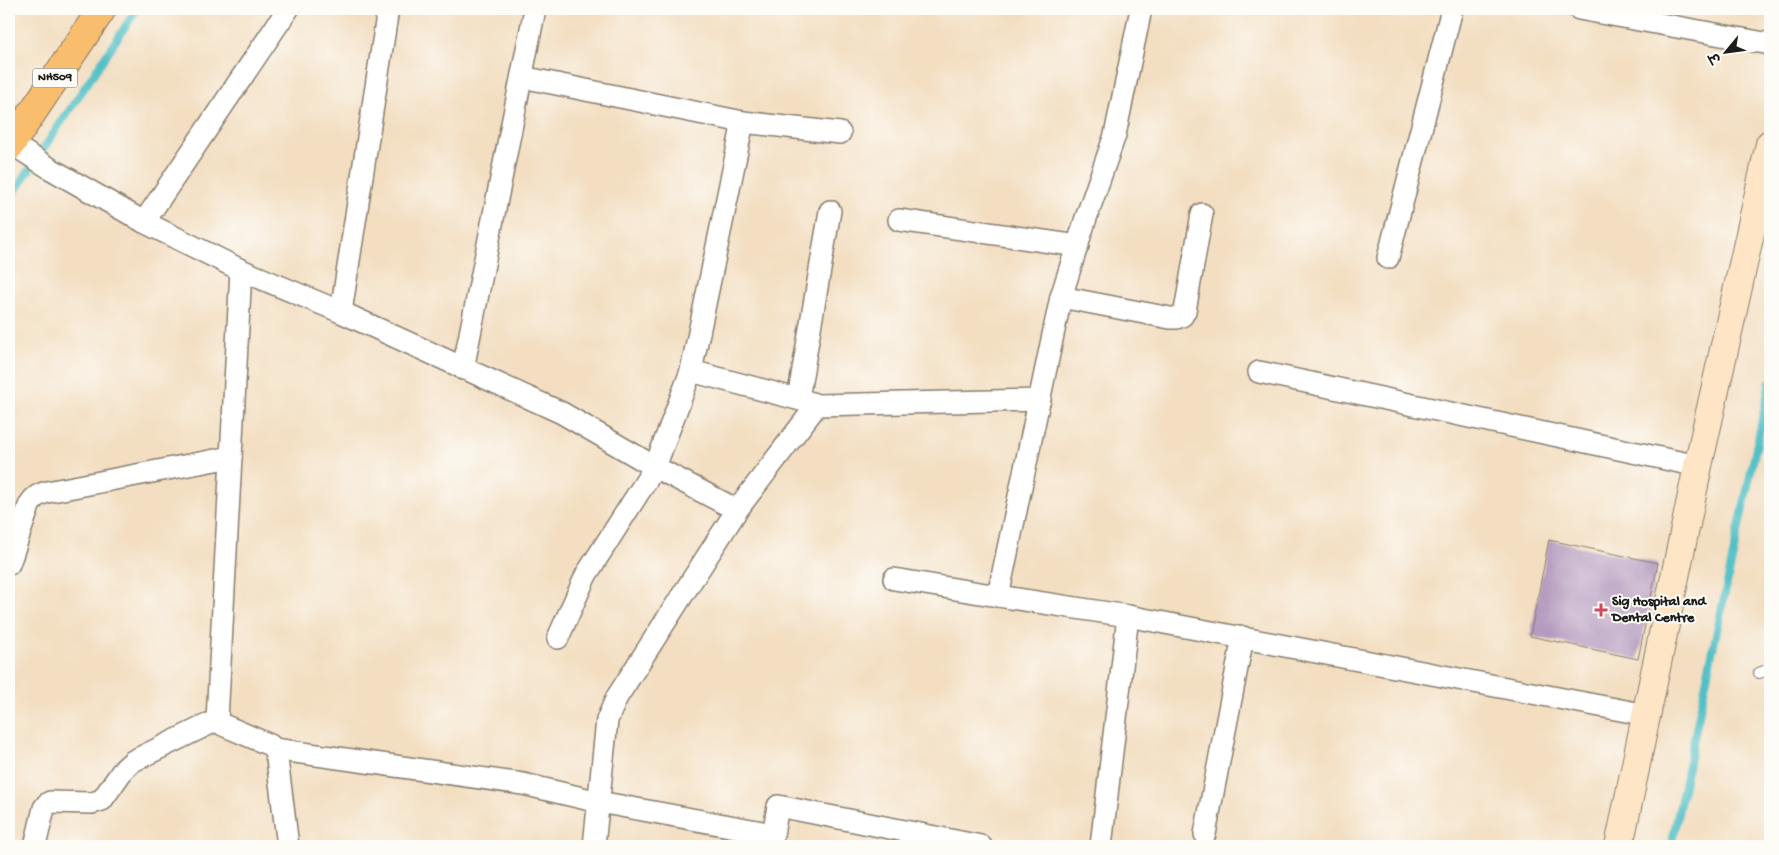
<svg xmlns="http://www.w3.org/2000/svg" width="1779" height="855" font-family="'Gochi Hand','Playpen Sans Deva',sans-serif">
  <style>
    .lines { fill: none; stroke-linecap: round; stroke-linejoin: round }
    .stream { stroke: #51bfc6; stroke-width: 8 }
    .building { fill: #b49abf }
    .lane-casing { stroke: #887d6e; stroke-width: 12 }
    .street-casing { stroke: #887d6e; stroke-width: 24 }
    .secondary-casing { stroke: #887d6e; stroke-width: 30 }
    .highway-casing { stroke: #887d6e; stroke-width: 30 }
    .lane { stroke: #fff; stroke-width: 10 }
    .street { stroke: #fff; stroke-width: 21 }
    .secondary { stroke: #fde5c5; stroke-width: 28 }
    .highway { stroke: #f9be6d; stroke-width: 28 }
    .poi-dot { fill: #d1495b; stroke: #fdfcf7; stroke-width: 2 }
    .labels { text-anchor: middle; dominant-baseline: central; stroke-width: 4; stroke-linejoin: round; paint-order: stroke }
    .shield { fill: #fdfcf7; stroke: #605f5e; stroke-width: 1 }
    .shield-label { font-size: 12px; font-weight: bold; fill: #1c1c1c }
    .poi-label { font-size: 14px; font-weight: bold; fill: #1c1c1c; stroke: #fdfcf7; text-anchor: start }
  </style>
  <rect width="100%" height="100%" fill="#fdfcf7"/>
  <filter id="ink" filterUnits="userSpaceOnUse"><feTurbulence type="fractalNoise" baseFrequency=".02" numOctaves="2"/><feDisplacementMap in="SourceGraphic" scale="10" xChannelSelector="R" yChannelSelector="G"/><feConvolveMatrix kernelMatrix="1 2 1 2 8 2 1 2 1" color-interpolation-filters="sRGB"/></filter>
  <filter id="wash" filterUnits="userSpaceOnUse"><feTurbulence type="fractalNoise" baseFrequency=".0096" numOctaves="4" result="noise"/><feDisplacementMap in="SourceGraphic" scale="20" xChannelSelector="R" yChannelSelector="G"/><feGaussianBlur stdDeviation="1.12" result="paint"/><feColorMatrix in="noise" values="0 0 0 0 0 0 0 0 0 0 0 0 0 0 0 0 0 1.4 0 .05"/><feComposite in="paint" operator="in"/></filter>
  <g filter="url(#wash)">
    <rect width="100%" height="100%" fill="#f3dec1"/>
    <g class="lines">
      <g class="stream">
        <path d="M9 200 137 9"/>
        <path d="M1671 846 1770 382"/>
      </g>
    </g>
    <g id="blocks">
      <path class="building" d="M1549 540 1658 563 1638 659 1530 636Z"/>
    </g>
  </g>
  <g filter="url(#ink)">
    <use href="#blocks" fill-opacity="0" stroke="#887d6e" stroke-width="1"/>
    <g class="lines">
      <defs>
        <path id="lane" d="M1759 673 1770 669"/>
        <g id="street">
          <path d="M1579 9 1770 44"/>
          <path d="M522 77 743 122 840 133"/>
          <path d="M9 142 51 169 144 222 241 270 341 312 562 413 655 467 737 510"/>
          <path d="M899 220 1078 246"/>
          <path d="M144 222 288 9"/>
          <path d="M1388 258 1452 9"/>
          <path d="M241 270 217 720 223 725 270 745 274 749 277 759 288 846"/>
          <path d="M1061 297 1170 318H1176L1182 316 1185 311 1202 214"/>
          <path d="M341 312 388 9"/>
          <path d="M463 369 535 9"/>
          <path d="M691 371 812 403"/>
          <path d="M1259 372 1698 466"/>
          <path d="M798 399 830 211"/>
          <path d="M9 564 29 506C33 497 38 495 47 492L231 457"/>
          <path d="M894 579 998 596"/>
          <path d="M1128 616 1647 715"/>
          <path d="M558 638 586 575 655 467 691 371 743 122"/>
          <path d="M274 749 523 784 599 802 773 834"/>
          <path d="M1205 834 1243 637"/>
          <path d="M35 846 44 808 47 804 50 802 92 803 102 800 123 770 133 761 217 720"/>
          <path d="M594 846 607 720 617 697 737 510 817 405 1040 400"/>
          <path d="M771 846 778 806 981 846"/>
          <path d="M1101 846 1128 616 998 596 1061 297 1085 221 1115 135 1141 9"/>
        </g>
        <path id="secondary" d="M1619 846 1698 466 1770 144"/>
        <path id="highway" d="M9 147 102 9"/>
      </defs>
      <use href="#lane" class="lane-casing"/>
      <use href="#street" class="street-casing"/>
      <use href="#secondary" class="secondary-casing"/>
      <use href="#highway" class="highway-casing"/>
      <use href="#lane" class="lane"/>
      <use href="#street" class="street"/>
      <use href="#secondary" class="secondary"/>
      <use href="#highway" class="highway"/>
    </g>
  </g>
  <path class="poi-dot" d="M1598.5 602.5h5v5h5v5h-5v5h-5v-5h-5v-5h5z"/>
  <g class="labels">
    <rect class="shield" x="32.5" y="68.5" width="45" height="19" rx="4"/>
    <g class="shield-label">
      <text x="55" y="78">NH509</text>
    </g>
    <g class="poi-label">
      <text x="1612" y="602">Sig Hospital and<tspan x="1612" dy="16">Dental Centre</tspan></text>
    </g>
  </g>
  <rect width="1779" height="855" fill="none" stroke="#fdfcf7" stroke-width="30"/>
  <g transform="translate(1726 52) rotate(241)" stroke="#fdfcf7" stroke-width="4" paint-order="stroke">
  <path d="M0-4L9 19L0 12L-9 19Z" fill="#1c1c1c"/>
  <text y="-8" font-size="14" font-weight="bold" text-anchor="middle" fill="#1c1c1c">उ</text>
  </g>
</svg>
